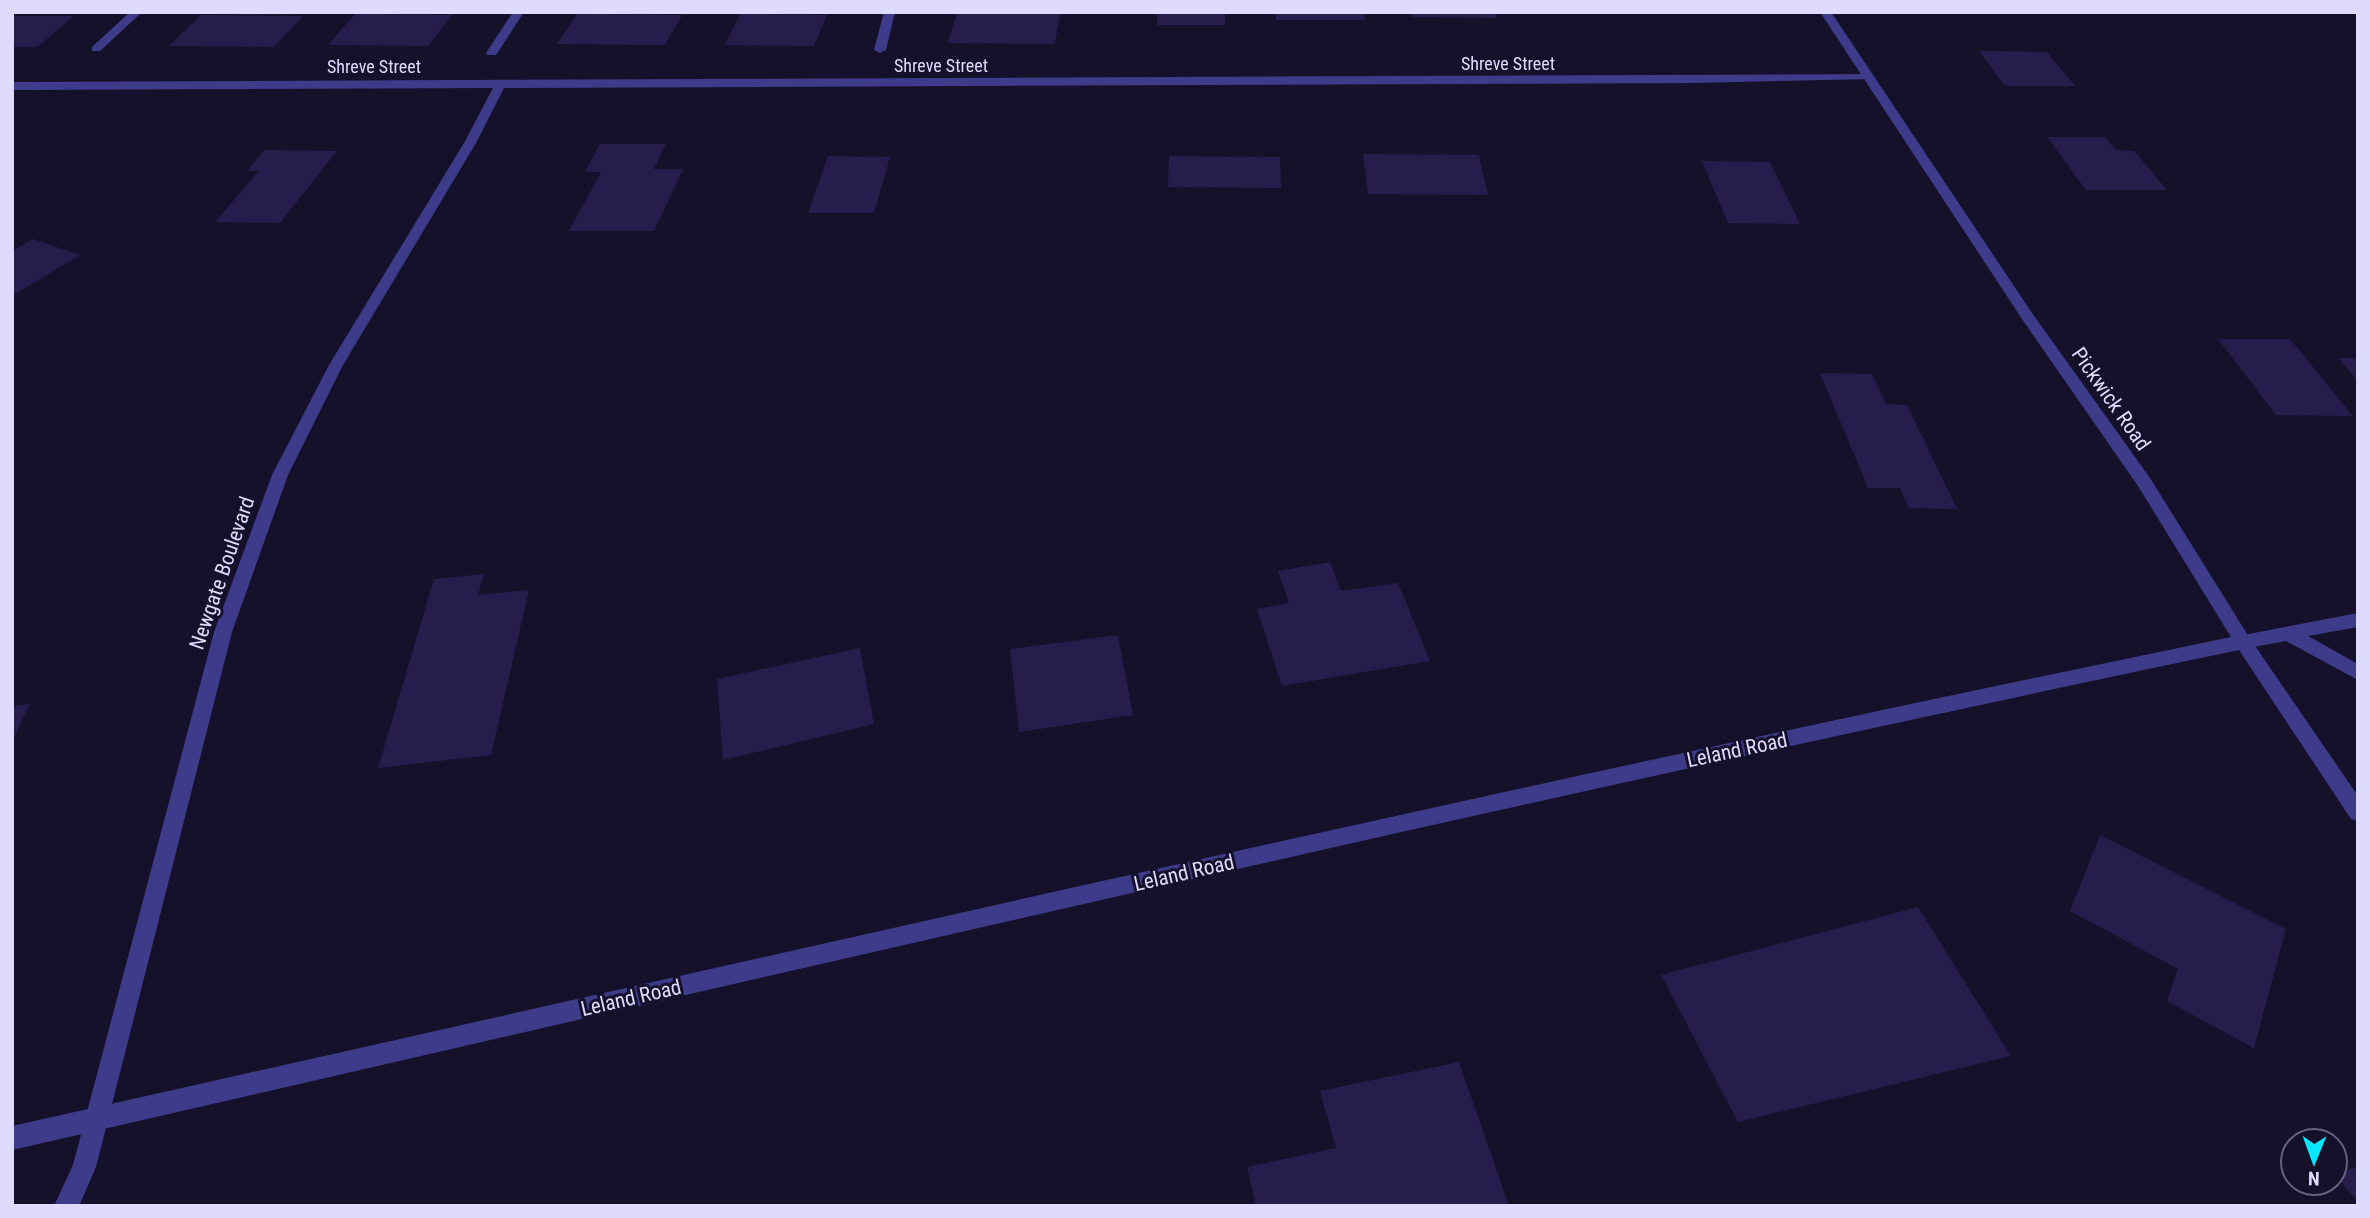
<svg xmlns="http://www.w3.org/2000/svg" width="2370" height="1218" font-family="'Roboto Condensed',sans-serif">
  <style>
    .building { fill: #261d4c }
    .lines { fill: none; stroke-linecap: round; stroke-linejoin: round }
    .service { fill: #3e3c8a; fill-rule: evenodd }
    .minor { fill: #3e3c8a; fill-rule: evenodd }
    .tertiary { fill: #3e3c8a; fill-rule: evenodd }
    .labels { text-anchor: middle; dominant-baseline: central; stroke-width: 6; stroke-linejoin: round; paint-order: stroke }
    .far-street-label { font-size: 18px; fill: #dfdbff; stroke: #15112b }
    .street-label { font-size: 21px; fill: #dfdbff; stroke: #15112b }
  </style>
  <rect width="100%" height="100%" fill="#15112b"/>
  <g class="building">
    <rect x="1157" y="12" width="68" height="13"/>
    <path d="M1276 12H1364L1365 20H1276Z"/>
    <path d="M1411 12H1495L1497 18 1412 17Z"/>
    <path d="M957 13 1060 14 1055 44 948 43Z"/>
    <path d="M355 14 452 15 428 46 328 45Z"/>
    <path d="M577 14 682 15 665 45 557 44Z"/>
    <path d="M740 14 827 15 814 46 725 45Z"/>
    <path d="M201 15 303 16 274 47 169 46Z"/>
    <path d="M12 16H74L37 47H12Z"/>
    <path d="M1979 51 2047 52 2075 86H2005Z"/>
    <path d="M2047 137H2105L2116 150 2134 151 2167 190H2086Z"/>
    <path d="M600 144H666L654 169H683L654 231H569L601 172H585Z"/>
    <path d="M264 150 337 151 280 223 215 222 259 171H247Z"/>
    <path d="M1363 154 1479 155 1488 195 1368 194Z"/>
    <path d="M828 156 890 157 874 213H808Z"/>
    <path d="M1169 156 1280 157 1281 188 1168 187Z"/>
    <path d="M1702 161 1770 162 1800 224 1728 223Z"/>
    <path d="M33 239 80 255 12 296V251Z"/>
    <path d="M2218 339H2290L2353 416 2276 415Z"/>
    <path d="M2338 358H2358V381Z"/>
    <path d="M1820 373 1872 374 1886 404 1907 405 1957 509 1909 508 1900 488H1868Z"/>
    <path d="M1330 562 1341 591 1398 583 1430 661 1282 686 1257 609 1289 603 1278 571Z"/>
    <path d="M484 574 478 595 529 590 491 755 378 768 434 579Z"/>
    <path d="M1118 635 1133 715 1019 732 1010 649Z"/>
    <path d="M860 648 874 724 723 760 717 679Z"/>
    <path d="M30 704 12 742V706Z"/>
    <path d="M2100 835 2286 929 2254 1048 2167 1001 2178 969 2070 911Z"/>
    <path d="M1918 907 2011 1056 1738 1122 1661 975Z"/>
    <path d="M1459 1062 1509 1206H1256L1247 1167 1336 1148 1320 1091Z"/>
    <path d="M2358 1166V1202L2335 1175Z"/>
  </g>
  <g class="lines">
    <path class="service" d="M2358 613V627L2308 636 2358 664V680L2286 641 2243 649 2237 647 2234 642 2237 637 2243 635Z"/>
    <g class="minor">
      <path d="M130 12H142L100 51H92V47Z"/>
      <path d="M513 12H524L496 55H488L486 53Z"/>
      <path d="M884 12H895L886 50 880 53 874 50Z"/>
      <path d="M1869 74 1873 75V79L1691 83 504 88 476 143 343 365 288 475 232 632 96 1167 79 1206H54L73 1165 214 632 272 475 329 365 464 143 493 88 12 90V82Z"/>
    </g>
    <path class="tertiary" d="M1820 12H1831L2032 313 2150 478 2249 637 2358 796V821L2351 819 2239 650C1494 806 754 980 12 1150V1126C751 961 1489 790 2231 637L2138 486 2022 319Z"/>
  </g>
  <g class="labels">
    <g class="far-street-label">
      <text x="1508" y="63">Shreve Street</text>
      <text x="941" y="65">Shreve Street</text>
      <text x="374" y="66">Shreve Street</text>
    </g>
    <g class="street-label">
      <text transform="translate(2111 399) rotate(55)">Pickwick Road</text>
      <text transform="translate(222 573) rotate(-71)">Newgate Boulevard</text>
      <text transform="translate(1737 750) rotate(-12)">Leland Road</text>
      <text transform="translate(1184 873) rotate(-13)">Leland Road</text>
      <text transform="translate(631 998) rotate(-13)">Leland Road</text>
    </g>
  </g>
  <rect width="2370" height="1218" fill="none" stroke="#dfdbff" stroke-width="28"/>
  <g transform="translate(2314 1162) rotate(181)"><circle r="33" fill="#15112b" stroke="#666280" stroke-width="2"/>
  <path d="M0-5L12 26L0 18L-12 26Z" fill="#07e7ff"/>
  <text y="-10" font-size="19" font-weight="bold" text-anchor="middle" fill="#dfdbff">N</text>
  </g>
</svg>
